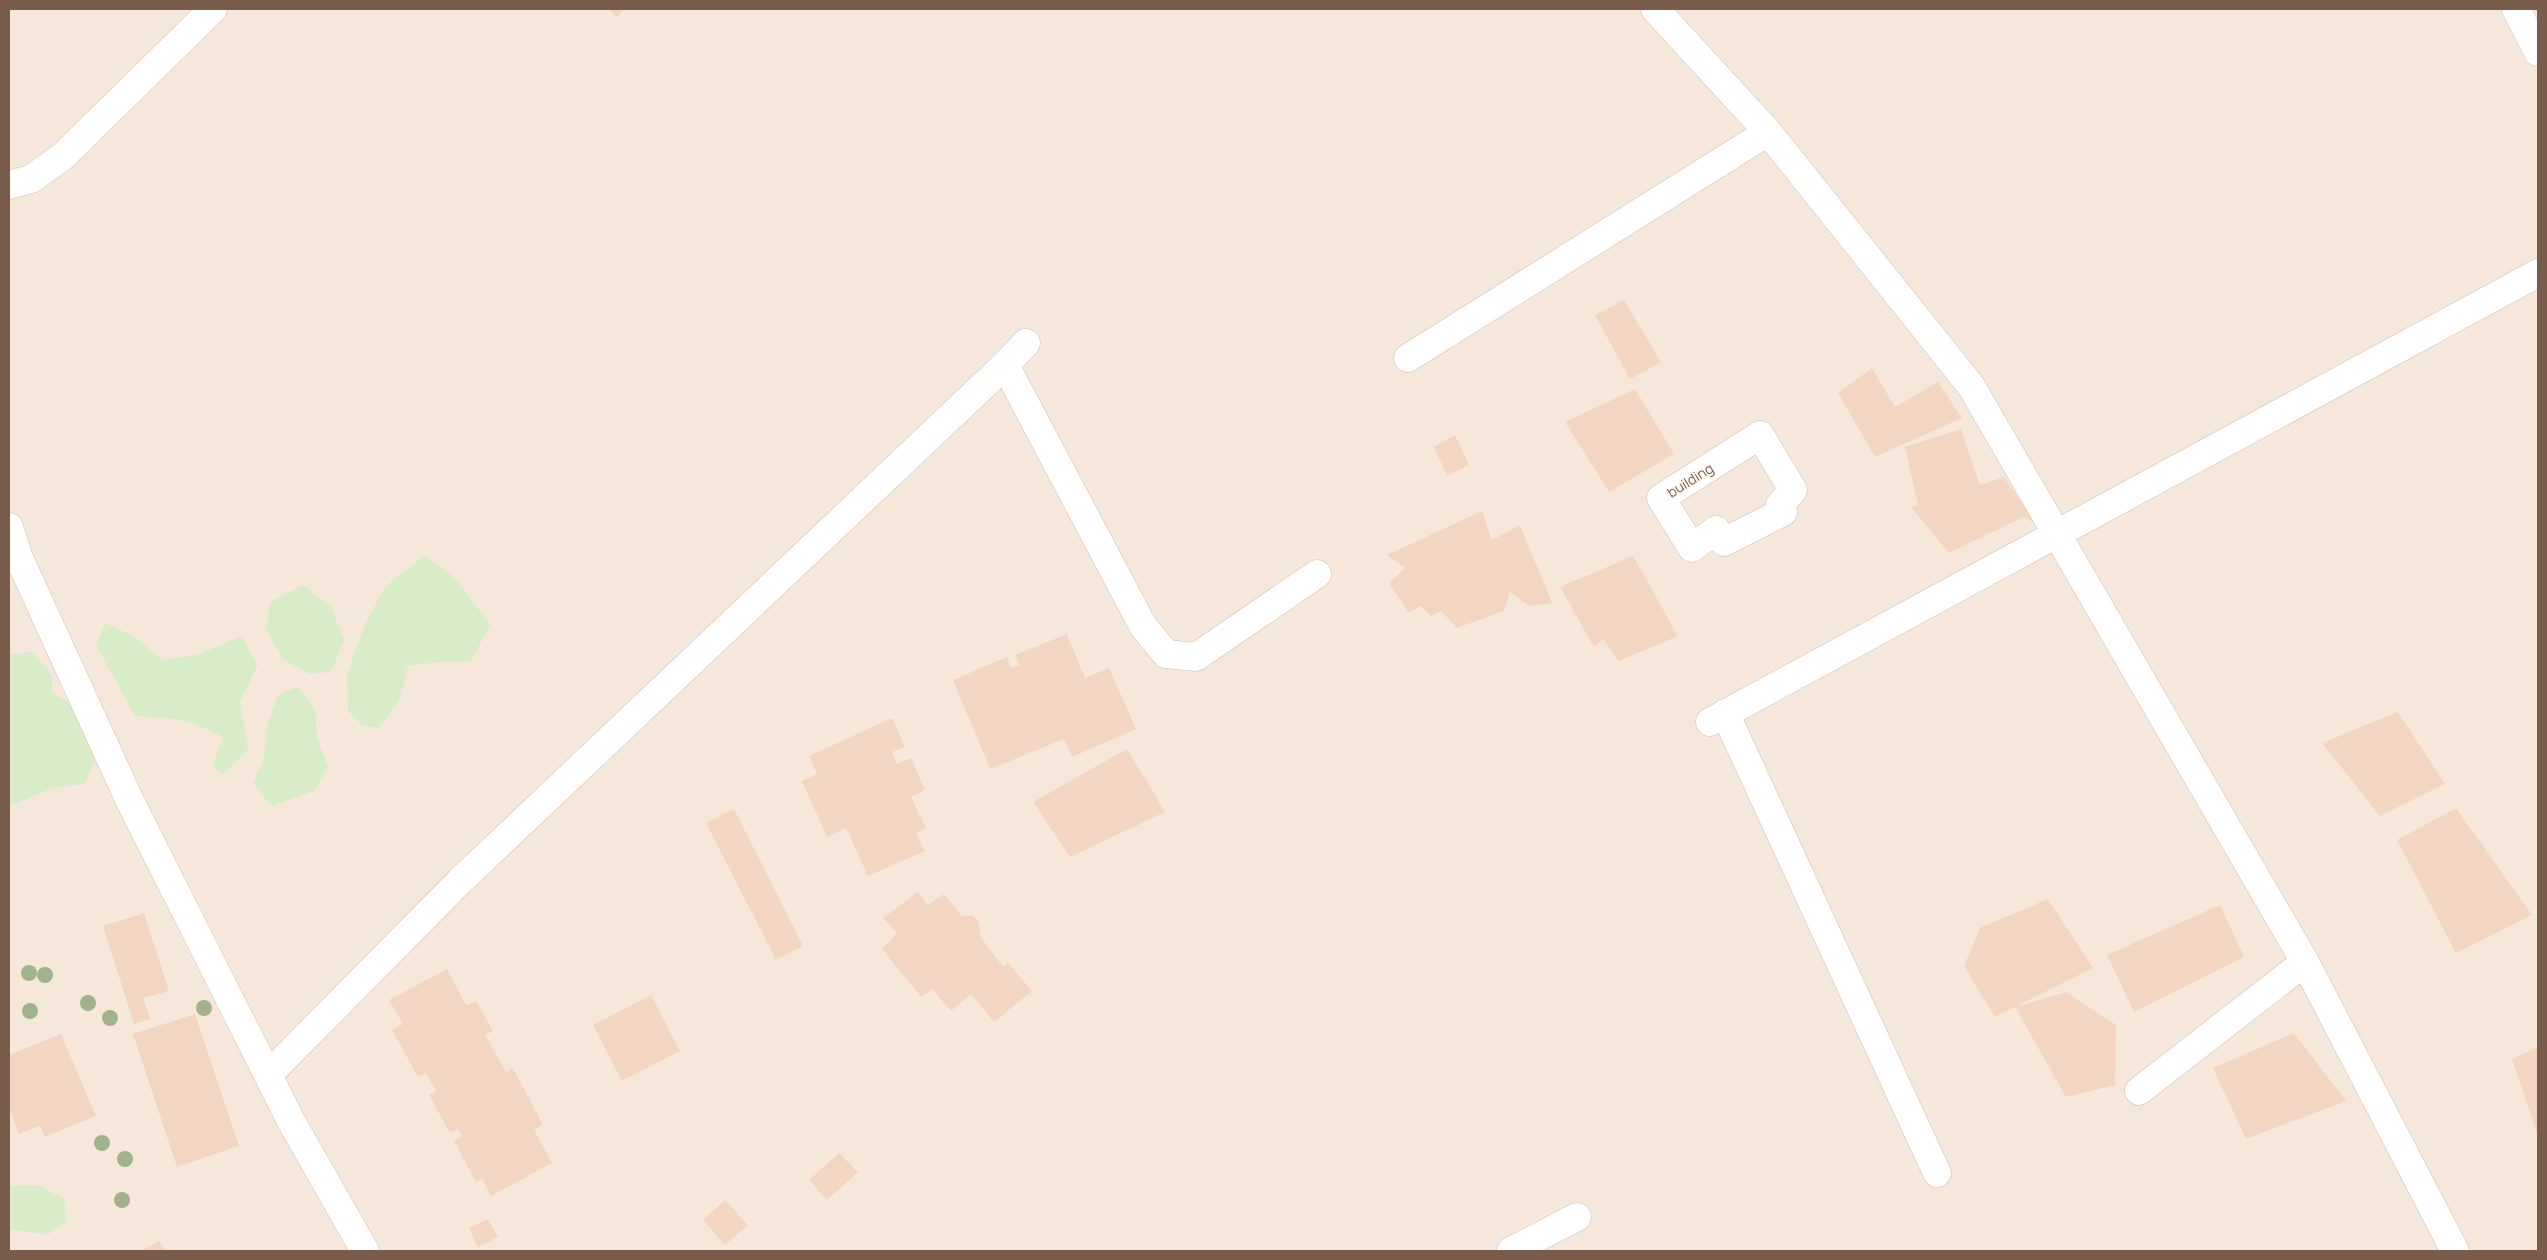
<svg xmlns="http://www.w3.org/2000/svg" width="2547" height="1260" font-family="Manrope,sans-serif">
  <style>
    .residential { fill: #f5e8da }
    .green { fill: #d8ecc9 }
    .building { fill: #f3d5c3 }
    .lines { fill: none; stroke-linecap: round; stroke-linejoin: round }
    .street-casing { stroke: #d1beb0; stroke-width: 29 }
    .secondary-casing { stroke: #d6c0b0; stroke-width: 29 }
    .street { stroke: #fff; stroke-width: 28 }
    .secondary { stroke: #fff; stroke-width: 28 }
    .tree { fill: #a0b28e }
    .labels { text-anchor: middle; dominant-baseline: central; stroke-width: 4.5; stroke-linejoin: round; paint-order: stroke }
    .street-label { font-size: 14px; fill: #7a5c4d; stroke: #fffaf3 }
  </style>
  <rect width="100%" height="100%" fill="#fdf6ec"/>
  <rect class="residential" x="9" y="9" width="2529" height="1242"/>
  <g class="green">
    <path d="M425 555 455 578 490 625 471 661 438 662 408 666 399 701 378 728 362 725 348 711 347 675 365 624 385 587Z"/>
    <path d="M303 585 331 607 344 640 331 672 309 674 284 660 266 630 270 602Z"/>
    <path d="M105 623 135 637 162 660 198 655 241 636 258 664 240 702 248 750 223 775 212 767 223 737C191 719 171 718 135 716L96 645Z"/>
    <path d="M33 652 52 676V693L69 703 97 754 85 784 53 788 9 806V654Z"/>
    <path d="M298 687 315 710 317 737 328 767 314 791 271 806 253 783 263 760 268 722 279 694Z"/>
    <path d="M39 1185 64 1199 67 1222 47 1235 9 1229V1186Z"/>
  </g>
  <g class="building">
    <path d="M608 9H625L617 17Z"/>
    <path d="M1624 300 1661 362 1630 379 1595 315Z"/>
    <path d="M1872 368 1895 407 1938 382 1962 418 1875 457 1838 393Z"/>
    <path d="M1635 389 1674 454 1609 492 1565 422Z"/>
    <path d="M1961 429 1980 485 2004 477 2035 523 2023 517 1949 553 1911 507 1918 505 1905 447Z"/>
    <path d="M1455 435 1469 465 1447 476 1434 447Z"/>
    <path d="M1482 511 1492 540 1520 525 1552 603 1529 606 1510 592 1504 611 1457 628 1441 611 1431 616 1420 606 1409 613 1389 583 1405 568 1387 555Z"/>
    <path d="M1633 556 1678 636 1619 661 1603 639 1594 647 1560 587Z"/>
    <path d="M1067 634 1085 678 1109 668 1136 729 1072 757 1064 739 990 769 953 680 1007 657 1011 668 1020 665 1015 655Z"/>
    <path d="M2398 712 2445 784 2380 816 2322 743Z"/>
    <path d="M892 718 905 747 892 752 897 764 911 758 925 790 911 797 926 828 916 833 925 851 868 876 846 828 827 837 802 781 817 774 809 756Z"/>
    <path d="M1127 749 1165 812 1070 857 1033 802Z"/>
    <path d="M2456 808 2532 915 2456 953 2397 840Z"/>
    <path d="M734 809 803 946 776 960 706 823Z"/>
    <path d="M918 892 928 905 944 894 962 916H973L979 922 980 936 1003 967 1008 963 1032 991 994 1022 971 994 951 1011 932 989 921 997 882 949 897 933 883 918Z"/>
    <path d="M2048 899 2093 968 1995 1017 1964 966 1980 928Z"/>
    <path d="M2220 905 2244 957 2134 1012 2107 955Z"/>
    <path d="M144 913 169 991 143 998 150 1019 134 1024 103 926Z"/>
    <path d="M447 969 466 1005 476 1001 493 1031 485 1035 506 1072 513 1068 543 1125 534 1130 552 1163 491 1196 482 1179 476 1182 454 1141 462 1136 458 1129 450 1133 429 1095 436 1091 426 1073 418 1077 392 1030 403 1024 389 1000Z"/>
    <path d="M2066 992 2116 1025 2115 1085 2066 1097 2015 1007Z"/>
    <path d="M651 995 680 1051 622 1081 593 1025Z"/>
    <path d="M195 1014 239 1146 177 1167 133 1034Z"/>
    <path d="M2294 1033 2346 1101 2246 1139 2213 1068Z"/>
    <path d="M61 1034 96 1116 45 1137 40 1126 19 1134 9 1109V1055Z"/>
    <path d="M2538 1047V1136L2512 1059Z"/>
    <path d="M839 1153 858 1172 827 1200 809 1180Z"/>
    <path d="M725 1200 748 1225 725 1245 703 1220Z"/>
    <path d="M488 1219 498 1237 478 1247 469 1228Z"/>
    <path d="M159 1241 166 1251H140Z"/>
  </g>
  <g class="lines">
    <defs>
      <g id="street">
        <path d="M1655 9 1768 132 1971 386 2305 962 2455 1251"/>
        <path d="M2516 9 2538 52"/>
        <path d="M9 185 31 179 62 157 213 9"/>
        <path d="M1408 358 1768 132"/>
        <path d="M1005 365 1143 626 1166 654 1196 657 1317 574"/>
        <path d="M1760 435 1793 490 1780 505 1783 512 1724 542 1716 530 1692 548 1661 498Z"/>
        <path d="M1725 713 1937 1173"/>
        <path d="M1710 722 2538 273"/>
        <path d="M269 1074 460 881 1005 365 1026 343"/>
        <path d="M2139 1091 2305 962"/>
        <path d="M1511 1251 1577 1217"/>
      </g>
      <path id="secondary" d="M9 527 19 558 129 799 291 1121 365 1251"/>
    </defs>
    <use href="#street" class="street-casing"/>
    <use href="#secondary" class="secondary-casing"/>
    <use href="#street" class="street"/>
    <use href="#secondary" class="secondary"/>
  </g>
  <g class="tree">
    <circle cx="29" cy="973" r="8"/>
    <circle cx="45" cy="975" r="8"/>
    <circle cx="88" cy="1003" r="8"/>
    <circle cx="204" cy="1008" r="8"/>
    <circle cx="30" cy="1011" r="8"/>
    <circle cx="110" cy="1018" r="8"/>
    <circle cx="102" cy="1143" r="8"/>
    <circle cx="125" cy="1159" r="8"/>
    <circle cx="122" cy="1200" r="8"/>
  </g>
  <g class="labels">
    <g class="street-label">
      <text transform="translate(1690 480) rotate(-32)">building</text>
    </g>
  </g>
  <rect width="2547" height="1260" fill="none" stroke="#7a5c4d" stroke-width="20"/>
</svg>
